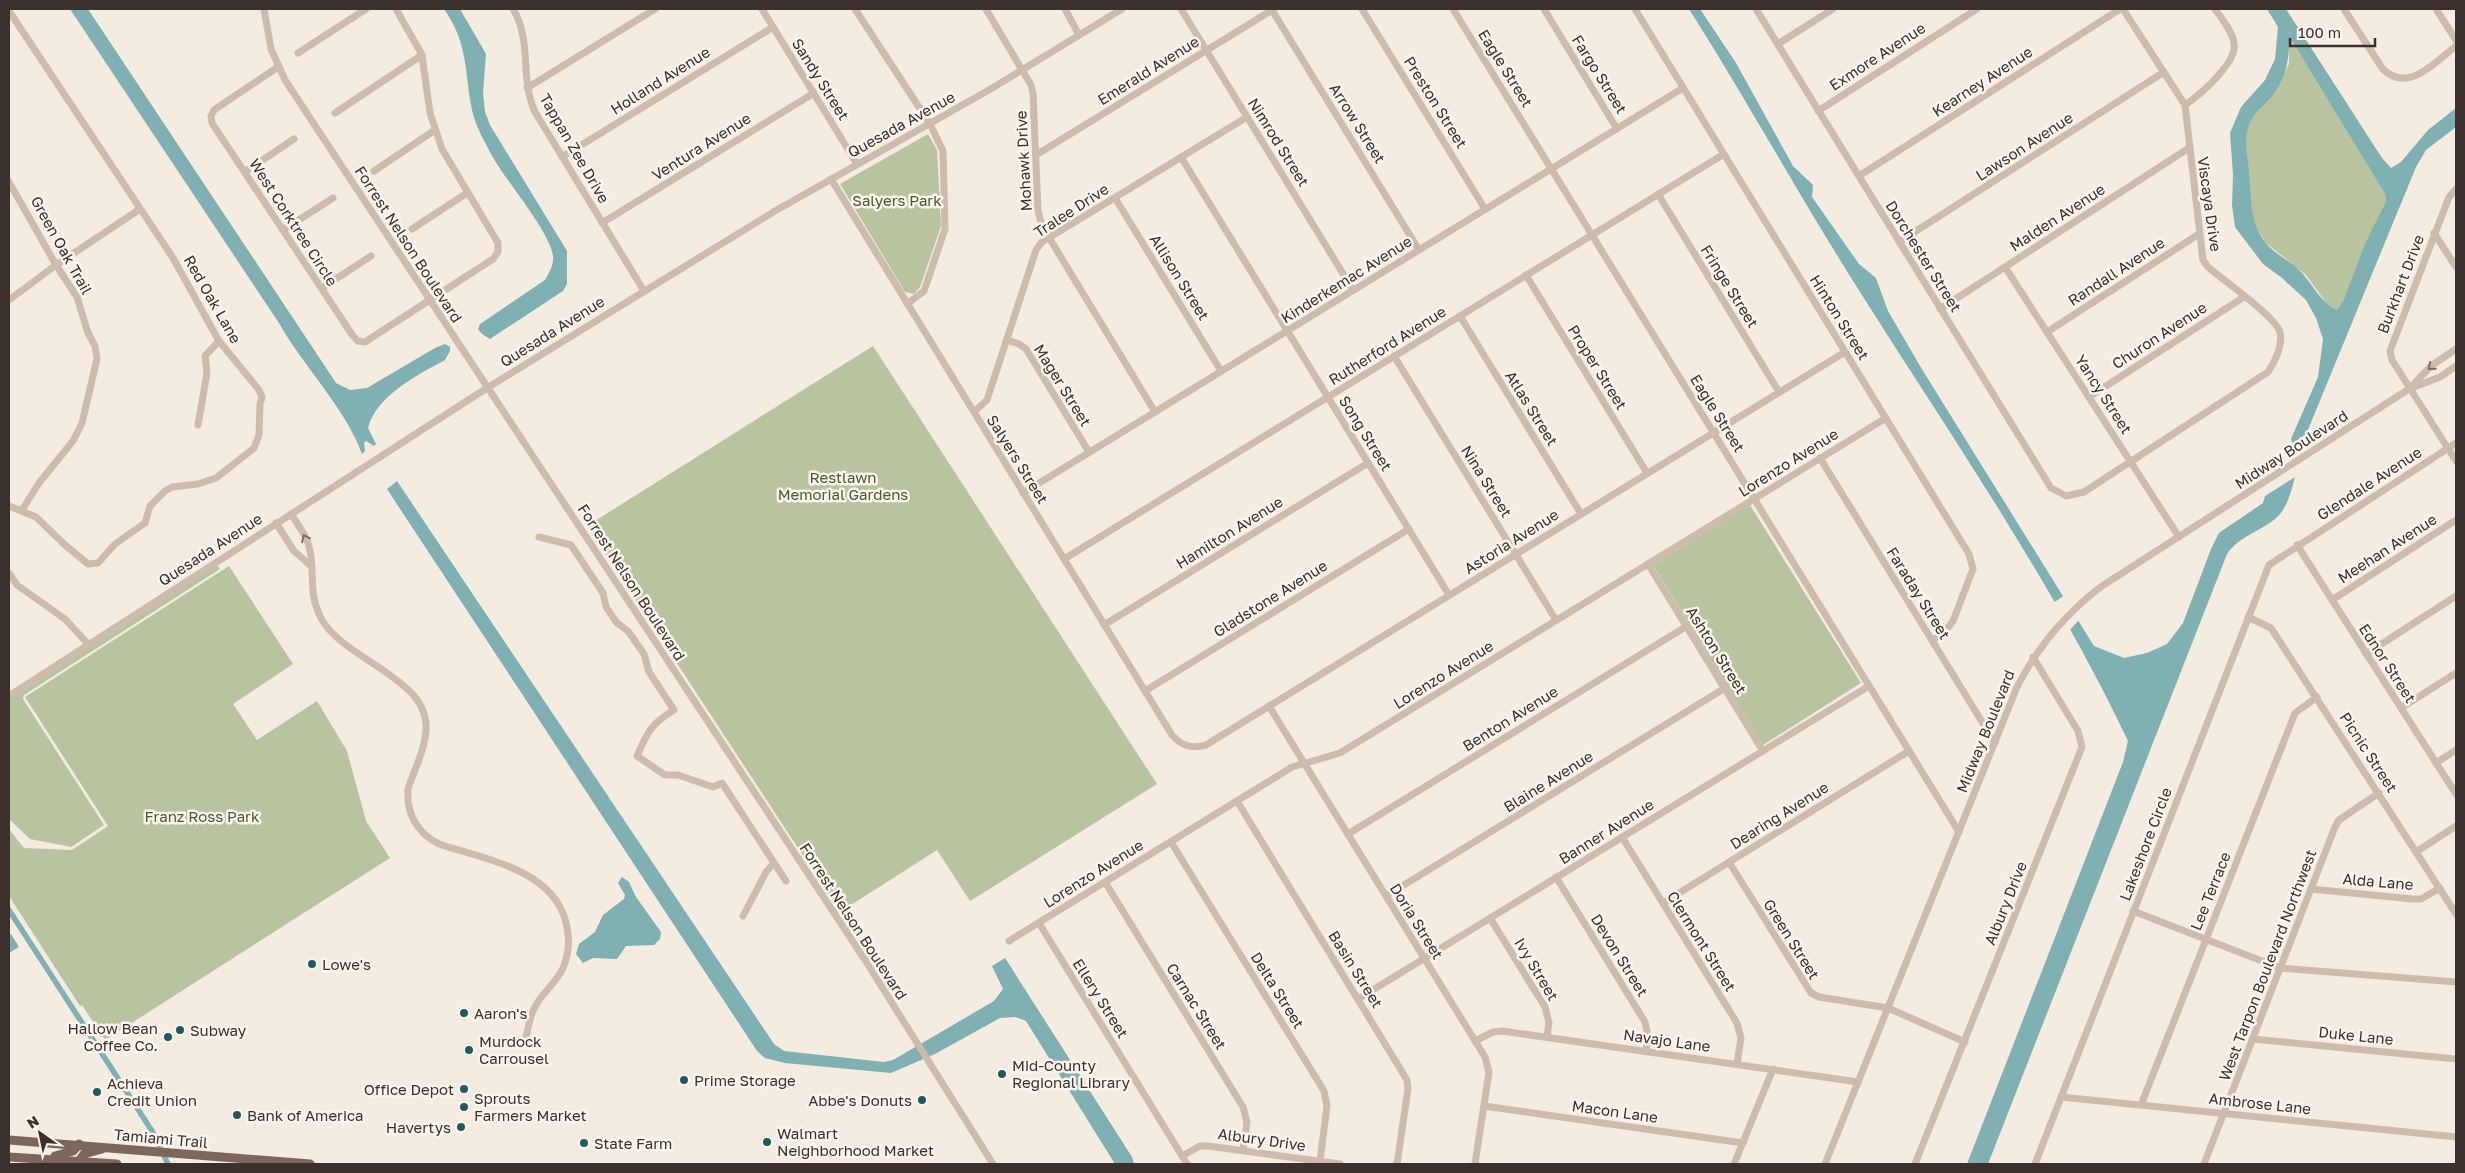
<svg xmlns="http://www.w3.org/2000/svg" width="2465" height="1173" font-family="'Golos Text',sans-serif">
  <style>
    .green { fill: #b8c4a0 }
    .water { fill: #7fb0b2; fill-rule: evenodd }
    .pier { fill: #f4ebe1 }
    .lines { fill: none; stroke-linecap: round; stroke-linejoin: round }
    .canal { stroke: #7fb0b2; stroke-width: 5.5 }
    .minor { stroke: #cdbbac; stroke-width: 7 }
    .major { stroke: #7d675c; stroke-width: 9 }
    .oneway { stroke: #7d6f65 }
    .poi-dot { fill: #1f5a5e; stroke: #fbf5ee; stroke-width: 2 }
    .labels { text-anchor: middle; dominant-baseline: central; stroke-width: 5; stroke-linejoin: round; paint-order: stroke }
    .street-label { font-size: 15px; fill: #3b302b; stroke: #fbf5ee }
    .park-label { font-size: 15px; fill: #4a5a2e; stroke: #fbf5ee }
    .poi-label { font-size: 15px; fill: #3b302b; stroke: #fbf5ee; text-anchor: start }
  </style>
  <rect width="100%" height="100%" fill="#f4ebe1"/>
  <g class="green">
    <path d="M2294 42 2385 194 2386 201C2368 235 2359 277 2337 310L2330 308 2306 275 2266 243 2256 227 2251 211 2249 171 2245 147 2246 130 2253 116 2268 101 2289 64V43Z"/>
    <path d="M928 134 937 150 941 226 920 287 914 294 905 292 840 184Z"/>
    <path d="M873 346 1157 784 970 901 937 850 840 912 587 526Z"/>
    <path d="M1750 505 1861 683 1763 745 1653 565Z"/>
    <path d="M217 565 220 569 24 695 23 699 104 825 71 847 30 839 9 819V700Z"/>
    <path d="M229 566 293 664 233 704 257 740 317 701 347 751 366 821 390 858 105 1040 82 1005 80 1006 9 896V829L24 848 72 850 108 826 25 697Z"/>
  </g>
  <g class="water">
    <path d="M70 9H88L336 383 350 390 367 388 435 348 445 344 450 347V351L445 360C417 375 376 396 368 428L376 444 374 446 366 441 364 443 365 451 362 454C346 409 303 366 279 323Z"/>
    <path d="M444 9H460L486 54 483 93 485 112 490 125 567 251V284L563 291 490 339 482 334 478 329 480 324 545 280C549 273 554 265 553 256 550 232 507 182 494 159 486 145 475 125 472 110 464 71 469 45 444 9Z"/>
    <path d="M1689 9H1700L1736 63 1793 166 1813 185 1812 197 1859 264 1876 278 1888 311 1923 371 2094 646 2124 658 2147 653 2167 644 2183 623 2211 549 2219 533 2263 503 2265 496 2295 477C2291 492 2287 509 2275 519 2259 532 2238 537 2227 554L1988 1164H1967L2123 762 2128 741C2053 583 1953 439 1860 292 1801 199 1748 102 1689 9Z"/>
    <path d="M2267 9H2286L2382 158 2391 168 2401 162 2428 130 2456 108V127L2426 150 2416 167 2305 437 2293 445 2291 439 2318 377 2323 339 2316 318 2306 300 2282 278 2263 264 2235 227 2232 205 2233 175 2230 133 2241 107 2265 80 2275 59 2278 27ZM2293 42 2385 194 2386 201 2365 244 2344 299 2337 310C2322 305 2309 278 2296 267 2286 259 2274 253 2266 243 2248 221 2252 196 2249 170 2247 151 2242 137 2252 119 2255 112 2262 108 2267 102 2283 84 2289 66 2289 43Z"/>
    <path d="M397 481 774 1044 784 1051 884 1062 893 1060 994 1001 1003 989 992 966 1005 958 1132 1157 1134 1164H1115L1026 1021 1015 1017 1000 1018 935 1054 891 1073 785 1063 765 1058 757 1051 387 489Z"/>
    <path d="M622 877 629 882 636 897 661 932 660 939 654 945 626 946 617 959 593 958 583 963 576 954 579 944 595 932 603 915 624 899 625 895 618 883Z"/>
    <path d="M11 934 19 947 9 953V936Z"/>
  </g>
  <path class="pier" d="M2065 595 2080 619 2069 631 2053 603Z"/>
  <g class="lines">
    <path class="canal" d="M9 910 152 1131 168 1164"/>
    <g class="minor">
      <path d="M264 9 271 49 285 80 865 960 993 1164"/>
      <path d="M513 9C533 42 519 77 535 112L644 291"/>
      <path d="M762 9 857 164"/>
      <path d="M855 9 930 124 943 151 945 229 924 291 907 304"/>
      <path d="M986 9 1031 85 1033 93 1038 211 1042 226 1155 412"/>
      <path d="M1065 9 1079 35"/>
      <path d="M1181 9 1353 290"/>
      <path d="M1362 9 1485 209"/>
      <path d="M1453 9 1959 832"/>
      <path d="M1544 9 1617 129"/>
      <path d="M1635 9 1969 554 1973 569 1953 621 1943 634 1932 640"/>
      <path d="M1756 9 2051 488 2066 496 2084 492 2268 372C2275 362 2283 345 2280 332 2275 316 2223 280 2208 267L2203 260 2185 105 2123 9"/>
      <path d="M2344 9 2382 68C2407 95 2435 62 2456 46"/>
      <path d="M2436 9 2456 40"/>
      <path d="M1272 10 1419 250"/>
      <path d="M9 11 173 258 219 341 259 390 262 397 260 404 259 435 254 448 216 478 198 484 172 487 165 491 150 506 145 523 115 544 98 563 88 564 65 545 36 517 9 506"/>
      <path d="M1778 44 1833 9"/>
      <path d="M298 53 366 9"/>
      <path d="M278 67 214 110 211 116 212 123 353 336 358 341 365 342 493 259 498 252V243L442 149 430 113 422 55 396 9"/>
      <path d="M527 88 655 9"/>
      <path d="M2185 105C2200 95 2238 62 2234 43 2232 31 2222 19 2215 9"/>
      <path d="M1818 111 1977 9"/>
      <path d="M335 113 422 55"/>
      <path d="M1036 155 1274 9"/>
      <path d="M562 157 773 27"/>
      <path d="M1181 157 1449 595"/>
      <path d="M374 171 435 130"/>
      <path d="M245 172 294 139"/>
      <path d="M1859 176 2120 9"/>
      <path d="M831 179 1172 735C1182 746 1191 749 1206 745L1845 352"/>
      <path d="M9 182 56 265 77 297 88 333 95 346 97 359 82 423 73 441 39 483 22 510"/>
      <path d="M2456 189 2449 197 2390 351 2392 360 2456 461"/>
      <path d="M1658 194 1779 392"/>
      <path d="M1115 198 1221 371"/>
      <path d="M602 223 814 93"/>
      <path d="M412 229 467 193"/>
      <path d="M283 230 333 198"/>
      <path d="M2434 233 2456 267"/>
      <path d="M1899 242 2164 72"/>
      <path d="M2005 267 2179 537"/>
      <path d="M1526 275 1647 473"/>
      <path d="M322 288 371 256"/>
      <path d="M9 300 56 265 140 209"/>
      <path d="M1940 309 2189 148"/>
      <path d="M1460 316 1581 514"/>
      <path d="M2047 332 2199 234"/>
      <path d="M1007 340 1019 344 1026 349 1089 452"/>
      <path d="M1394 356 1556 620"/>
      <path d="M2409 389 2431 366 2456 349"/>
      <path d="M2089 397 2244 297"/>
      <path d="M974 412 987 400 1036 250 1042 242 1247 117"/>
      <path d="M198 425 207 373 205 356 219 341"/>
      <path d="M1820 458 1995 743"/>
      <path d="M1023 493 1683 88"/>
      <path d="M291 514C298 525 308 537 310 551 315 575 308 593 321 618 343 660 430 678 426 730 425 750 414 770 408 789 406 813 417 833 439 844 484 859 550 869 565 919 570 937 570 951 563 968 557 982 543 992 536 1005 530 1015 528 1027 526 1038L532 1045"/>
      <path d="M276 523 294 551 311 566"/>
      <path d="M539 537 571 545 603 593 606 607 617 623 628 631 644 654 649 672 674 710C651 724 648 731 637 756L665 775H678L713 787 722 783 786 881"/>
      <path d="M2297 545 2456 794"/>
      <path d="M1064 559 1724 154"/>
      <path d="M1648 564 1763 751"/>
      <path d="M9 573 17 585 65 619 88 644"/>
      <path d="M2332 600 2456 520"/>
      <path d="M2248 617 2271 628 2456 914"/>
      <path d="M1104 625 1368 463"/>
      <path d="M2366 654 2456 596"/>
      <path d="M1145 691 1409 529"/>
      <path d="M9 696 487 388 775 211 989 90 1122 9"/>
      <path d="M1269 706 1485 1057 1489 1072 1475 1164"/>
      <path d="M2401 708 2456 673"/>
      <path d="M2436 763 2456 750"/>
      <path d="M1237 801 1407 1080 1408 1089 1397 1164"/>
      <path d="M1348 834 1687 626"/>
      <path d="M1622 837 1737 1023 1741 1038 1737 1064"/>
      <path d="M1171 842 1324 1091 1327 1106 1320 1161"/>
      <path d="M2416 852 2456 826"/>
      <path d="M1729 862 1811 993 1819 997 1888 1008 1965 1042"/>
      <path d="M1556 877 1645 1022 1648 1037 1646 1051"/>
      <path d="M1105 882 1243 1107 1247 1122 1243 1150"/>
      <path d="M2311 889 2412 899H2421L2440 888"/>
      <path d="M1386 896 1725 688"/>
      <path d="M1663 903 1909 751"/>
      <path d="M2133 911 2280 968 2456 982"/>
      <path d="M743 916 766 872 774 863"/>
      <path d="M1490 918 1545 1007 1549 1023 1547 1037"/>
      <path d="M1039 923 1187 1164"/>
      <path d="M1009 941 1292 767 1340 753 1886 418"/>
      <path d="M1358 999 1869 686"/>
      <path d="M2252 1039 2456 1059"/>
      <path d="M1475 1041 1493 1032 1502 1031 1858 1082"/>
      <path d="M2061 1097 2456 1137"/>
      <path d="M2141 1105 2295 713 2317 697"/>
      <path d="M1484 1106 1743 1143"/>
      <path d="M1182 1156 1200 1146H1208L1340 1164"/>
      <path d="M1734 1164 1773 1069"/>
      <path d="M1825 1164 2017 687C2038 646 2065 614 2102 586L2409 389 2440 377 2456 366"/>
      <path d="M1915 1164 2082 747 2078 731 2033 657"/>
      <path d="M2035 1164 2269 565 2456 443"/>
      <path d="M2204 1164 2335 827 2339 820 2379 793"/>
    </g>
    <g class="major">
      <path d="M9 1140 310 1164"/>
      <path d="M55 1156 73 1151 79 1144"/>
      <path d="M9 1157 117 1164"/>
      <path d="M79 1161 84 1154 102 1149"/>
    </g>
  </g>
  <defs><path id="oneway-chevron" d="M-2-3.5L2.5 0L-2 3.5" fill="none" stroke-width="1.6" stroke-linecap="round" stroke-linejoin="round" transform="scale(1.25)"/></defs>
  <g class="oneway">
    <use href="#oneway-chevron" transform="translate(2431 367) rotate(141)"/>
    <use href="#oneway-chevron" transform="translate(305 538) rotate(-115)"/>
  </g>
  <g class="poi-dot">
    <circle cx="312" cy="964" r="5"/>
    <circle cx="464" cy="1013" r="5"/>
    <circle cx="180" cy="1030" r="5"/>
    <circle cx="168" cy="1037" r="5"/>
    <circle cx="469" cy="1050" r="5"/>
    <circle cx="1002" cy="1074" r="5"/>
    <circle cx="684" cy="1080" r="5"/>
    <circle cx="464" cy="1089" r="5"/>
    <circle cx="97" cy="1092" r="5"/>
    <circle cx="922" cy="1100" r="5"/>
    <circle cx="464" cy="1107" r="5"/>
    <circle cx="237" cy="1115" r="5"/>
    <circle cx="461" cy="1127" r="5"/>
    <circle cx="767" cy="1142" r="5"/>
    <circle cx="584" cy="1143" r="5"/>
  </g>
  <g class="labels">
    <g class="street-label">
      <text transform="translate(1877 56) rotate(-33)">Exmore Avenue</text>
      <text transform="translate(1506 68) rotate(58)">Eagle Street</text>
      <text transform="translate(1148 70) rotate(-32)">Emerald Avenue</text>
      <text transform="translate(1600 74) rotate(58)">Fargo Street</text>
      <text transform="translate(821 79) rotate(58)">Sandy Street</text>
      <text transform="translate(660 80) rotate(-32)">Holland Avenue</text>
      <text transform="translate(1982 81) rotate(-33)">Kearney Avenue</text>
      <text transform="translate(1436 102) rotate(58)">Preston Street</text>
      <text transform="translate(1358 123) rotate(58)">Arrow Street</text>
      <text transform="translate(901 124) rotate(-29)">Quesada Avenue</text>
      <text transform="translate(1279 142) rotate(58)">Nimrod Street</text>
      <text transform="translate(701 146) rotate(-32)">Ventura Avenue</text>
      <text transform="translate(2024 146) rotate(-33)">Lawson Avenue</text>
      <text transform="translate(575 148) rotate(60)">Tappan Zee Drive</text>
      <text transform="translate(1023 161) rotate(-93)">Mohawk Drive</text>
      <text transform="translate(2210 204) rotate(82)">Viscaya Drive</text>
      <text transform="translate(1071 210) rotate(-33)">Tralee Drive</text>
      <text transform="translate(2057 217) rotate(-33)">Malden Avenue</text>
      <text transform="translate(294 222) rotate(57)">West Corktree Circle</text>
      <text transform="translate(409 244) rotate(57)">Forrest Nelson Boulevard</text>
      <text transform="translate(62 245) rotate(61)">Green Oak Trail</text>
      <text transform="translate(1924 256) rotate(58)">Dorchester Street</text>
      <text transform="translate(2116 271) rotate(-33)">Randall Avenue</text>
      <text transform="translate(1180 277) rotate(58)">Allison Street</text>
      <text transform="translate(1346 279) rotate(-32)">Kinderkemac Avenue</text>
      <text transform="translate(2400 284) rotate(-69)">Burkhart Drive</text>
      <text transform="translate(1730 286) rotate(58)">Fringe Street</text>
      <text transform="translate(213 299) rotate(60)">Red Oak Lane</text>
      <text transform="translate(1840 317) rotate(58)">Hinton Street</text>
      <text transform="translate(552 331) rotate(-32)">Quesada Avenue</text>
      <text transform="translate(2159 335) rotate(-33)">Churon Avenue</text>
      <text transform="translate(1387 345) rotate(-32)">Rutherford Avenue</text>
      <text transform="translate(1598 367) rotate(58)">Proper Street</text>
      <text transform="translate(1063 385) rotate(58)">Mager Street</text>
      <text transform="translate(2104 394) rotate(57)">Yancy Street</text>
      <text transform="translate(1532 408) rotate(58)">Atlas Street</text>
      <text transform="translate(1718 413) rotate(58)">Eagle Street</text>
      <text transform="translate(1366 433) rotate(58)">Song Street</text>
      <text transform="translate(2291 449) rotate(-33)">Midway Boulevard</text>
      <text transform="translate(1018 459) rotate(58)">Salyers Street</text>
      <text transform="translate(1788 462) rotate(-32)">Lorenzo Avenue</text>
      <text transform="translate(1487 481) rotate(58)">Nina Street</text>
      <text transform="translate(2369 483) rotate(-33)">Glendale Avenue</text>
      <text transform="translate(1229 532) rotate(-32)">Hamilton Avenue</text>
      <text transform="translate(1511 541) rotate(-32)">Astoria Avenue</text>
      <text transform="translate(2387 548) rotate(-33)">Meehan Avenue</text>
      <text transform="translate(210 549) rotate(-33)">Quesada Avenue</text>
      <text transform="translate(632 582) rotate(57)">Forrest Nelson Boulevard</text>
      <text transform="translate(1919 593) rotate(58)">Faraday Street</text>
      <text transform="translate(1270 598) rotate(-32)">Gladstone Avenue</text>
      <text transform="translate(1717 650) rotate(58)">Ashton Street</text>
      <text transform="translate(2388 663) rotate(57)">Ednor Street</text>
      <text transform="translate(1443 674) rotate(-32)">Lorenzo Avenue</text>
      <text transform="translate(1510 718) rotate(-32)">Benton Avenue</text>
      <text transform="translate(1985 731) rotate(-68)">Midway Boulevard</text>
      <text transform="translate(2369 752) rotate(57)">Picnic Street</text>
      <text transform="translate(1548 781) rotate(-32)">Blaine Avenue</text>
      <text transform="translate(1779 815) rotate(-32)">Dearing Avenue</text>
      <text transform="translate(1606 831) rotate(-32)">Banner Avenue</text>
      <text transform="translate(2145 844) rotate(-69)">Lakeshore Circle</text>
      <text transform="translate(1093 873) rotate(-32)">Lorenzo Avenue</text>
      <text transform="translate(2378 881) rotate(5)">Alda Lane</text>
      <text transform="translate(2210 891) rotate(-68)">Lee Terrace</text>
      <text transform="translate(2005 903) rotate(-68)">Albury Drive</text>
      <text transform="translate(854 921) rotate(57)">Forrest Nelson Boulevard</text>
      <text transform="translate(1417 921) rotate(58)">Doria Street</text>
      <text transform="translate(1792 939) rotate(58)">Green Street</text>
      <text transform="translate(1702 941) rotate(58)">Clermont Street</text>
      <text transform="translate(1620 955) rotate(58)">Devon Street</text>
      <text transform="translate(2267 965) rotate(-69)">West Tarpon Boulevard Northwest</text>
      <text transform="translate(1356 969) rotate(58)">Basin Street</text>
      <text transform="translate(1537 969) rotate(59)">Ivy Street</text>
      <text transform="translate(1278 990) rotate(58)">Delta Street</text>
      <text transform="translate(1101 998) rotate(58)">Ellery Street</text>
      <text transform="translate(1197 1006) rotate(58)">Carnac Street</text>
      <text transform="translate(2356 1035) rotate(6)">Duke Lane</text>
      <text transform="translate(1667 1040) rotate(8)">Navajo Lane</text>
      <text transform="translate(2260 1103) rotate(6)">Ambrose Lane</text>
      <text transform="translate(1615 1111) rotate(8)">Macon Lane</text>
      <text transform="translate(161 1138) rotate(5)">Tamiami Trail</text>
      <text transform="translate(1262 1139) rotate(8)">Albury Drive</text>
    </g>
    <g class="park-label">
      <text x="897" y="200">Salyers Park</text>
      <text x="843" y="477">Restlawn<tspan x="843" dy="17">Memorial Gardens</tspan></text>
      <text x="202" y="816">Franz Ross Park</text>
    </g>
    <g class="poi-label">
      <text x="322" y="964">Lowe's</text>
      <text x="474" y="1013">Aaron's</text>
      <text x="158" y="1028" text-anchor="end">Hallow Bean<tspan x="158" dy="17">Coffee Co.</tspan></text>
      <text x="190" y="1030">Subway</text>
      <text x="479" y="1041">Murdock<tspan x="479" dy="17">Carrousel</tspan></text>
      <text x="1012" y="1065">Mid-County<tspan x="1012" dy="17">Regional Library</tspan></text>
      <text x="694" y="1080">Prime Storage</text>
      <text x="107" y="1083">Achieva<tspan x="107" dy="17">Credit Union</tspan></text>
      <text x="454" y="1089" text-anchor="end">Office Depot</text>
      <text x="474" y="1098">Sprouts<tspan x="474" dy="17">Farmers Market</tspan></text>
      <text x="912" y="1100" text-anchor="end">Abbe's Donuts</text>
      <text x="247" y="1115">Bank of America</text>
      <text x="451" y="1127" text-anchor="end">Havertys</text>
      <text x="777" y="1133">Walmart<tspan x="777" dy="17">Neighborhood Market</tspan></text>
      <text x="594" y="1143">State Farm</text>
    </g>
  </g>
  <rect width="2465" height="1173" fill="none" stroke="#3b302b" stroke-width="20"/>
  <g transform="translate(40 1133) rotate(327)" stroke="#fbf5ee" stroke-width="4" paint-order="stroke">
  <path d="M0-4L9 19L0 12L-9 19Z" fill="#3b302b"/>
  <text y="-8" font-size="14" font-weight="bold" text-anchor="middle" fill="#3b302b">N</text>
  </g>
  <path d="M2290 38v8h85v-8" fill="none" stroke="#3b302b" stroke-width="2.5"/>
  <text x="2298" y="38" font-size="15" fill="#3b302b" stroke="#fbf5ee" stroke-width="4" paint-order="stroke">100 m</text>
</svg>
